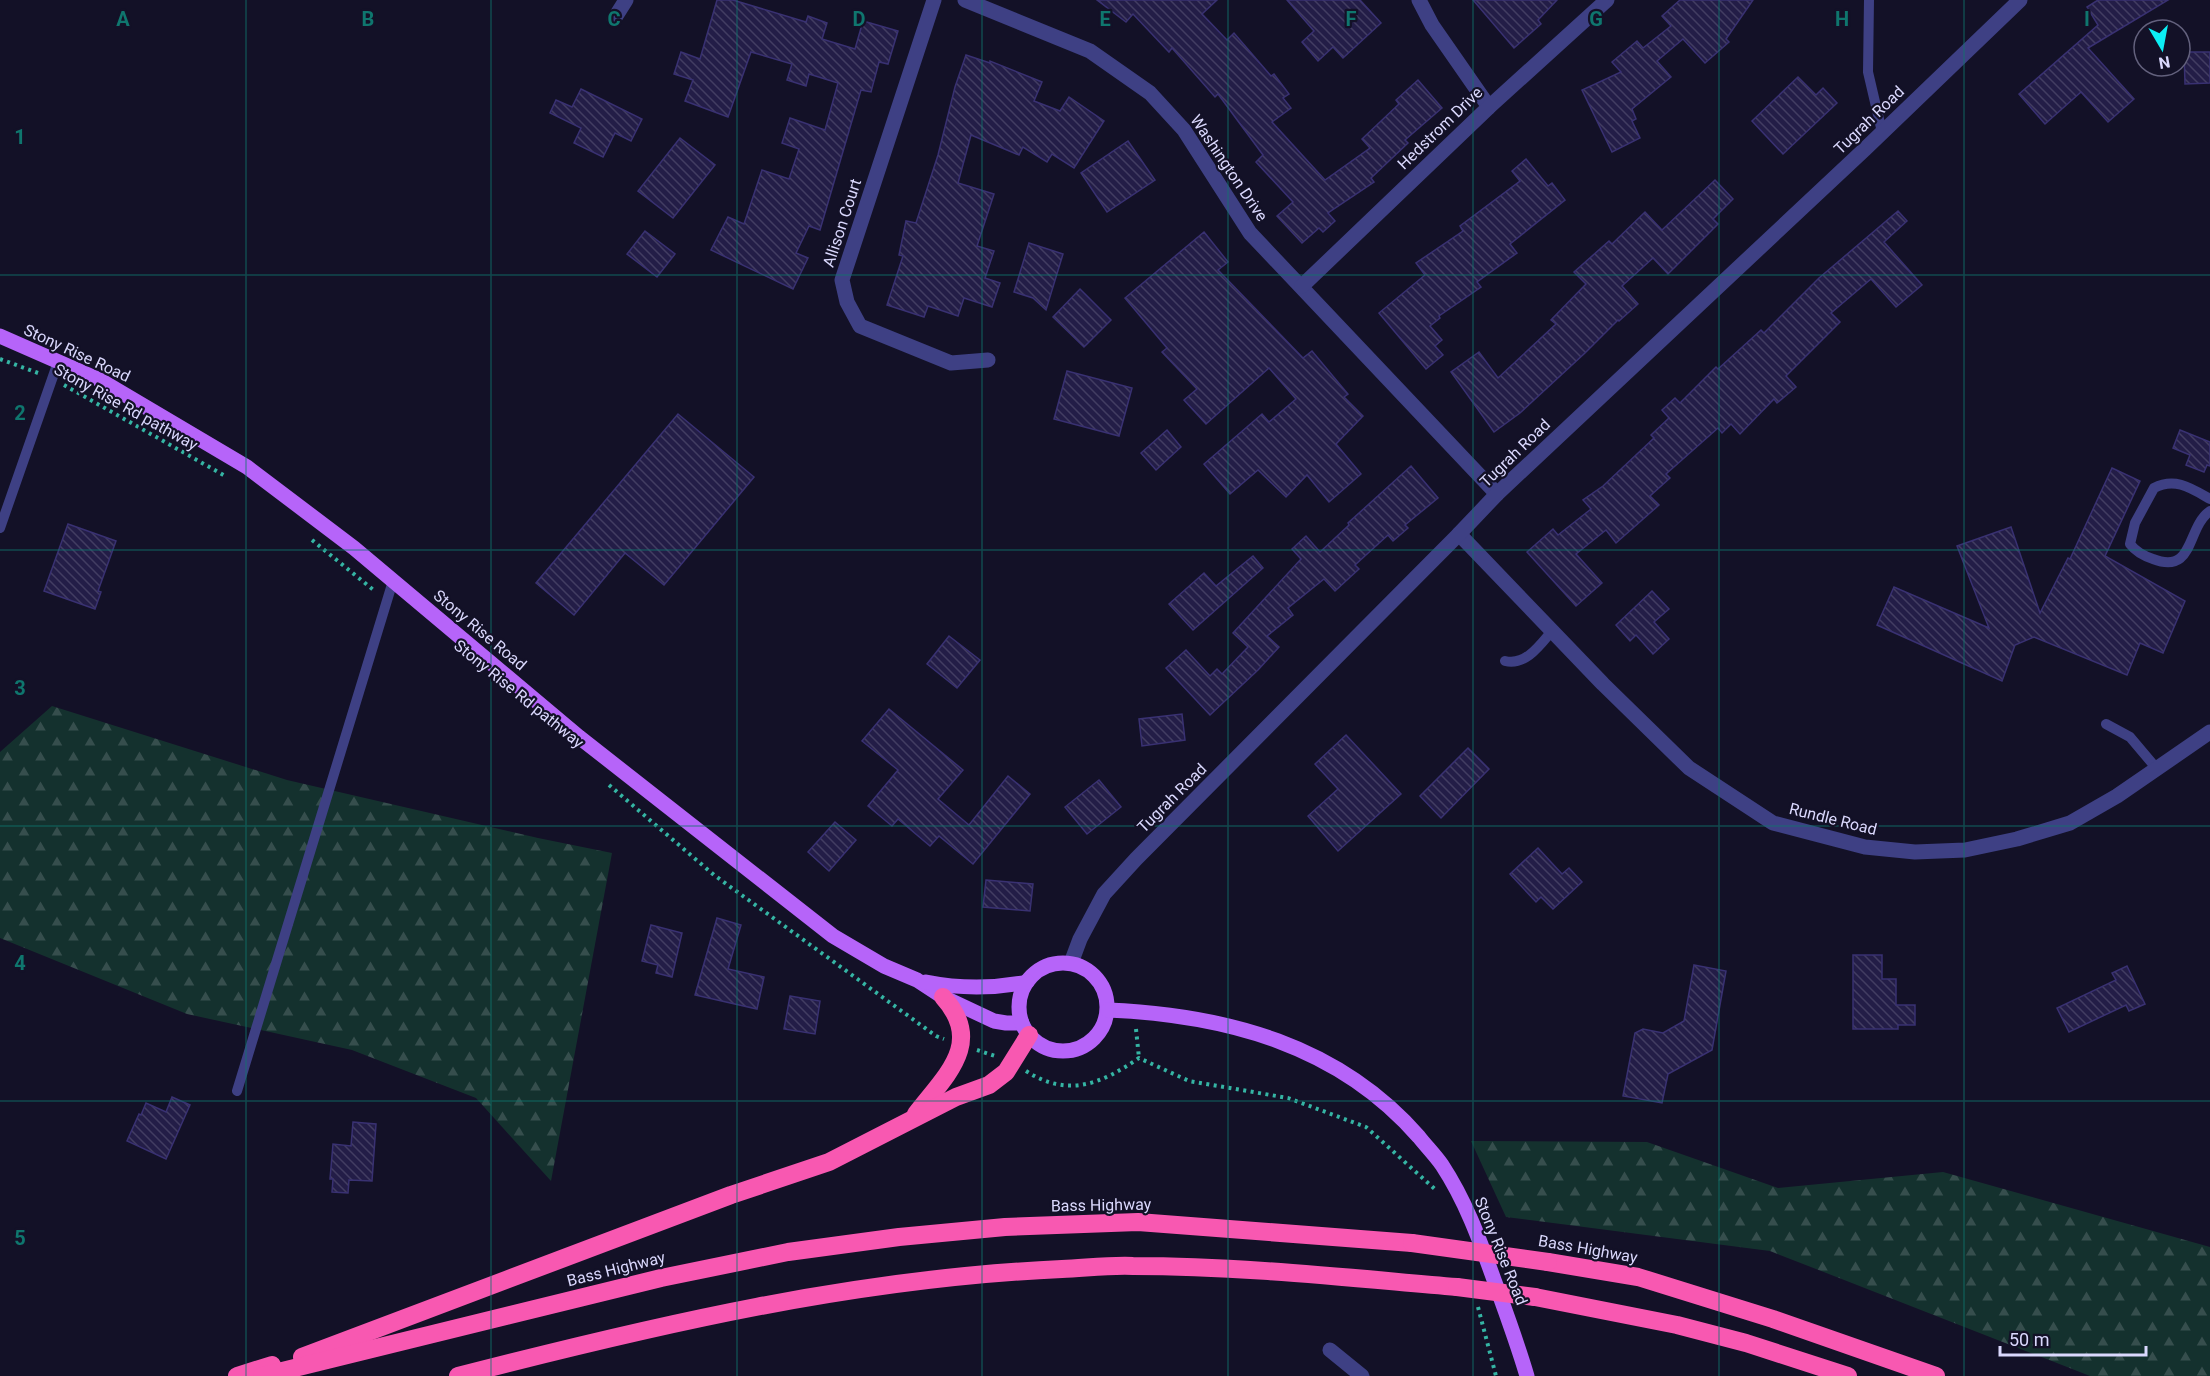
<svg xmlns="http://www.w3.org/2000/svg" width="2210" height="1376" font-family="Roboto,sans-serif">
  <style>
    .forest { fill: url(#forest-firs) }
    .building { fill: url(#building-back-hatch); stroke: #393172; stroke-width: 1.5 }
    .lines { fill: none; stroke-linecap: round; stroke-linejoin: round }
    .path { stroke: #35b5a4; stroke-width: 4; stroke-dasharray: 3 4.5; stroke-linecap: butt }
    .service { stroke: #3e4084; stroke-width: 10 }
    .minor { stroke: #3e4084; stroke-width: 15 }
    .primary { stroke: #b664f9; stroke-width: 15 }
    .motorway { stroke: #f858b1; stroke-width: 18 }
    .motorway-bridge { stroke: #f858b1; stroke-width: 18 }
    .grid { fill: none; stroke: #0f766e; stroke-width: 1.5; stroke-opacity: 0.55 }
    .labels { text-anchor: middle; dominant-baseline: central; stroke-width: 4.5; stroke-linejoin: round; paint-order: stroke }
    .street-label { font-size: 16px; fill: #dad8fd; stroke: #131127 }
    .grid-label { font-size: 20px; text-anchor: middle; font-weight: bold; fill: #0f766e; stroke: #131127; stroke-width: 4.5; stroke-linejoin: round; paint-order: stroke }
  </style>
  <defs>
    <pattern id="forest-firs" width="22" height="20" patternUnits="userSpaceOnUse" patternTransform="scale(1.5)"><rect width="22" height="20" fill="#14312e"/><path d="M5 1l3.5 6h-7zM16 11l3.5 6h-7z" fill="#364e4d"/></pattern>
    <pattern id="building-back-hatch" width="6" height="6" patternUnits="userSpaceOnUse" patternTransform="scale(1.5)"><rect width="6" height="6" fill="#231d47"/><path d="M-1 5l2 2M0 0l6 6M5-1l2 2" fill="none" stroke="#423d62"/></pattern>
  </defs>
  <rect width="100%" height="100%" fill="#131127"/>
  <g class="forest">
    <path d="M52 706 287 780 538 838 612 853 551 1181 476 1098 352 1050 187 1014 0 938V752Z"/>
    <path d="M1471 1141 1647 1142 1778 1188 1943 1172 2210 1247V1376H2090L1770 1251 1506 1217Z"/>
  </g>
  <g class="building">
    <path d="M717 0H733L806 22 808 16 827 23 822 39 855 49 863 21 898 31 888 64 879 62 871 92 861 90 820 230 809 226 796 253 808 258 793 289 711 250 728 217 744 224 762 170 789 179 799 149 782 143 790 118 825 130 838 83 809 74 806 86 787 80 792 64 751 52 728 117 685 101 693 80 674 74 681 52 700 59Z"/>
    <path d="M1097 0H1217L1202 14 1227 40 1234 33 1271 76 1274 74 1289 94 1283 98 1291 108 1272 122 1325 180 1370 148 1362 139 1399 104 1396 100 1418 80 1442 108 1405 140 1408 143 1371 178 1374 182 1328 213 1335 221 1323 232 1319 228 1302 243 1277 216 1293 202 1256 162 1263 155 1218 94 1215 97 1172 48 1169 52 1133 14 1126 22Z"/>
    <path d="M1287 0H1360L1381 23 1343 58 1333 47 1318 61 1302 42 1314 31Z"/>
    <path d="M1473 0H1557L1538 20 1541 24 1514 48Z"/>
    <path d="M1680 0H1753L1726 39 1729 42 1705 63 1683 39 1657 61 1671 77 1632 109 1636 119 1632 121 1640 138 1612 152 1582 90 1621 72 1612 62 1637 41 1643 48 1671 26 1662 16Z"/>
    <path d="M2098 0H2168L2088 48 2134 99 2108 122 2081 92 2045 124 2019 94 2098 25 2087 7Z"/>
    <path d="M2184 52H2210V83L2185 84Z"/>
    <path d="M966 55 990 63V61L1042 82 1034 101 1060 111 1069 97 1104 121 1074 168 1052 154 1047 162 1023 147 1019 155 971 135 958 183 994 194 977 246 994 251 985 278 1000 283 992 307 964 298 958 316 928 306 924 317 887 305 903 256 899 255 906 221 916 223 938 155 955 87Z"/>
    <path d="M1798 77 1816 95 1823 88 1837 103 1783 154 1752 121Z"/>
    <path d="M581 89 642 119 631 141 615 133 603 157 574 143 581 128 550 113 556 100 572 107Z"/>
    <path d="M680 138 715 165 673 218 638 191Z"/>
    <path d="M1128 141 1155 180 1107 212 1081 173Z"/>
    <path d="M1526 159 1548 186 1552 183 1565 200 1510 244 1517 253 1477 282 1481 287 1439 316 1440 318 1430 326 1442 340 1435 346 1443 355 1426 369 1379 313 1425 275 1416 263 1463 231 1460 226 1520 181 1512 171Z"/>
    <path d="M1715 180 1733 199 1713 219 1718 224 1668 274 1653 258 1622 286 1638 304 1619 321 1618 320 1585 353 1520 413 1494 432 1451 372 1479 352 1498 378 1556 324 1551 320 1586 284 1574 272 1609 241 1612 244 1645 212 1662 230Z"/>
    <path d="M1898 211 1907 221 1884 242 1922 285 1896 307 1871 279 1831 313 1840 322 1786 376 1796 387 1777 403 1774 399 1740 434 1731 424 1722 433 1718 428 1666 474 1670 478 1650 496 1659 505 1616 543 1606 530 1576 554 1602 583 1576 606 1527 552 1553 529 1558 535 1591 509 1583 500 1603 486 1654 438 1651 435 1669 418 1662 410 1675 398 1680 403 1716 367 1718 369 1761 330 1764 333 1819 278Z"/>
    <path d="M645 231 675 254 657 277 627 254Z"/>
    <path d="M1204 232 1228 262 1218 270 1303 358 1312 351 1348 394 1344 397 1363 416 1336 444 1361 474 1329 502 1307 475 1286 497 1258 470 1230 494 1204 464 1262 414 1269 422 1296 399 1269 368 1206 424 1184 400 1197 389 1162 352 1167 348 1125 298Z"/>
    <path d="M1029 243 1063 254 1046 310 1033 298 1014 292Z"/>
    <path d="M1080 289 1111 320 1084 347 1053 317Z"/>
    <path d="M1067 371 1132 388 1119 436 1054 419Z"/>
    <path d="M678 414 754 477 664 585 625 553 574 615 536 583Z"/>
    <path d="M1167 430 1181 447 1156 470 1141 453Z"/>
    <path d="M2180 430 2210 442V466L2207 465 2204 472 2186 465 2190 455 2173 448Z"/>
    <path d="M1411 466 1438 498 1405 525 1408 528 1393 541 1388 535 1355 565 1359 569 1335 591 1324 579 1288 608 1293 615 1267 636 1279 647 1258 670 1210 715 1166 668 1186 650 1210 676 1217 669 1222 674 1248 647 1233 633 1301 559 1292 549 1306 536 1320 552 1349 525 1348 523Z"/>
    <path d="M2112 468 2140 481 2105 556 2185 601 2163 653 2140 643 2127 675 2034 637 2015 645 2002 681 1877 625 1894 587 1989 628 1957 546 2011 527 2040 613 2068 558 2070 559Z"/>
    <path d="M68 524 116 541 98 591 101 592 95 609 44 591Z"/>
    <path d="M1253 556 1263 568 1193 630 1169 604 1204 573 1216 586Z"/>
    <path d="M1652 591 1669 609 1654 622 1669 639 1653 654 1636 635 1630 641 1616 625Z"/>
    <path d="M949 636 980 660 957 688 927 664Z"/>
    <path d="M889 709 963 770 938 799 969 825 1008 776 1030 794 973 864 939 836 930 846 898 819 892 826 868 806 898 770 862 741Z"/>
    <path d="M1182 714 1185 740 1142 746 1139 719Z"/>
    <path d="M1346 735 1401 794 1338 851 1308 816 1338 789 1315 764Z"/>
    <path d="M1468 748 1489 769 1441 818 1420 796Z"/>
    <path d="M1099 780 1121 807 1087 834 1065 807Z"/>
    <path d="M835 822 856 840 829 871 808 852Z"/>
    <path d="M1538 848 1562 874 1569 868 1582 882 1553 909 1541 897 1536 902 1510 874Z"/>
    <path d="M986 880 1033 884 1030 911 983 907Z"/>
    <path d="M717 918 741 925 728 969 764 977 757 1009 695 995Z"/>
    <path d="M651 925 682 933 672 977 656 973 658 965 642 961Z"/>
    <path d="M1853 955H1882V979H1896V1005H1915V1025H1898V1029H1853Z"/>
    <path d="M1694 965 1726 971 1712 1050 1668 1074 1662 1103 1623 1096 1635 1033 1643 1029 1663 1033 1684 1021Z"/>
    <path d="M2127 966 2145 1004 2129 1011 2126 1005 2069 1032 2057 1008 2116 980 2112 973Z"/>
    <path d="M790 996 820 1001 815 1034 784 1029Z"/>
    <path d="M172 1097 190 1105 166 1159 127 1141 139 1114 141 1115 146 1103 166 1112Z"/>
    <path d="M353 1122 376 1124 372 1181 349 1180 348 1193 332 1192 333 1179H330L333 1144 351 1146Z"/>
  </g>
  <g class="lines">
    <g class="path">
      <path d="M0 359 38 373"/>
      <path d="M64 385 227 477"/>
      <path d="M312 540 376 592"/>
      <path d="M609 785 714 875 936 1036 944 1039"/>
      <path d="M1136 1029 1139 1058"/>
      <path d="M977 1050 995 1056"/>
      <path d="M1026 1071C1068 1098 1101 1084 1139 1058L1189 1081 1288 1098 1366 1127 1437 1191"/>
      <path d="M1478 1307 1496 1376"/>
    </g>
    <g class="service">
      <path d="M1869 0 1868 72 1882 132"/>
      <path d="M2210 499C2191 488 2175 477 2154 488L2135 523 2130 544C2136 552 2144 556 2153 559 2195 575 2186 528 2210 511"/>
      <path d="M0 528 58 362"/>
      <path d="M1505 661C1526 666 1540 645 1552 631"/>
      <path d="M2106 724 2130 737 2157 769"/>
      <path d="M237 1091 393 581"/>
    </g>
    <g class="minor">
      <path d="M934 0 842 280 847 302 860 326 951 363 988 360"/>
      <path d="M965 0 1090 51 1150 93 1184 130 1250 233 1497 494"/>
      <path d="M1419 0 1432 25 1489 107"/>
      <path d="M614 19 626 0"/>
      <path d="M1302 286 1489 107 1607 0"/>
      <path d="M1459 534 1603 684 1689 768 1773 823 1865 847 1915 852 1965 850 2017 839 2070 823 2117 796 2210 732"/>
      <path d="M1071 963 1080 939 1104 894 1136 859 1459 534 1497 494 1865 149 2020 0"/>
      <path d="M1330 1350 1362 1376"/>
    </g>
    <g class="primary">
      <path d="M0 336 100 380 247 467 354 548 579 737 833 936 884 966 917 980 943 997 994 1021 1006 1023H1022"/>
      <circle cx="1063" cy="1007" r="44"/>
      <path d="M926 982C961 989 992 989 1027 982"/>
      <path d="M1108 1010C1226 1015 1339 1045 1419 1137 1426 1146 1435 1155 1442 1165 1465 1200 1479 1238 1493 1277 1505 1310 1517 1342 1527 1376"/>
    </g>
    <g class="motorway">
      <path d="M916 1114C945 1076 985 1043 943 997"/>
      <path d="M1548 1262 1638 1277 1773 1319 1936 1376"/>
      <path d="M1535 1297 1677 1325 1746 1343 1848 1376"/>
      <path d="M302 1357 731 1195 829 1162 956 1097 989 1085 1006 1072 1029 1035"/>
      <path d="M237 1376 272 1365"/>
      <path d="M262 1376 661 1278 788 1252 899 1237 1005 1227 1138 1222 1412 1243"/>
      <path d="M458 1376C656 1325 856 1278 1062 1269 1086 1268 1109 1265 1133 1266 1241 1266 1350 1278 1457 1287"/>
    </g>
    <g class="motorway-bridge">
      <path d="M1412 1243 1548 1262"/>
      <path d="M1457 1287 1535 1297"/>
    </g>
  </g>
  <path class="grid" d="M246 0V1376M491 0V1376M737 0V1376M982 0V1376M1228 0V1376M1473 0V1376M1719 0V1376M1964 0V1376M0 275H2210M0 550H2210M0 826H2210M0 1101H2210"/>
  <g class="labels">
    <g class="street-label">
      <text transform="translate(1869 120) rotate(-44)">Tugrah Road</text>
      <text transform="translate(1440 128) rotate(-44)">Hedstrom Drive</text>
      <text transform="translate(1229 168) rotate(56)">Washington Drive</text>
      <text transform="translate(842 223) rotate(-72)">Allison Court</text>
      <text transform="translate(77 353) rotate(25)">Stony Rise Road</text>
      <text transform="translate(126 407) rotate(29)">Stony Rise Rd pathway</text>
      <text transform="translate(1515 453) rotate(-44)">Tugrah Road</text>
      <text transform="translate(480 630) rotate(40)">Stony Rise Road</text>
      <text transform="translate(519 694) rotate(39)">Stony Rise Rd pathway</text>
      <text transform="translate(1172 798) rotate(-45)">Tugrah Road</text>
      <text transform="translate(1833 819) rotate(14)">Rundle Road</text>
      <text transform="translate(1101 1205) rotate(-1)">Bass Highway</text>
      <text transform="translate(1588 1249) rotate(10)">Bass Highway</text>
      <text transform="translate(1501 1251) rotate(68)">Stony Rise Road</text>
      <text transform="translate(616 1269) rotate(-14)">Bass Highway</text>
    </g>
  </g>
  <g class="grid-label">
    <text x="123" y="26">A</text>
    <text x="368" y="26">B</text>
    <text x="614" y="26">C</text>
    <text x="859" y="26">D</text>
    <text x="1105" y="26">E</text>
    <text x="1351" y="26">F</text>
    <text x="1596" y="26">G</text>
    <text x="1842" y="26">H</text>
    <text x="2087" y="26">I</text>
    <text x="20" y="144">1</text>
    <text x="20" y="420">2</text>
    <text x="20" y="695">3</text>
    <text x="20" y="970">4</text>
    <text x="20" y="1245">5</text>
  </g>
  <g transform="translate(2162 48) rotate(170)"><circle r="28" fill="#131127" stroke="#63617d" stroke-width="1.5"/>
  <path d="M0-4.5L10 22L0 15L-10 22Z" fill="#0ceff5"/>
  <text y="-9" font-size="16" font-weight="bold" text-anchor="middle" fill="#dad8fd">N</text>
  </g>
  <path d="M2000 1346v9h146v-9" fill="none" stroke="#dad8fd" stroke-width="3"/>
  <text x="2009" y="1346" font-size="18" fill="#dad8fd" stroke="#131127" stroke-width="4.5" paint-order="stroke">50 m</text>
</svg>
